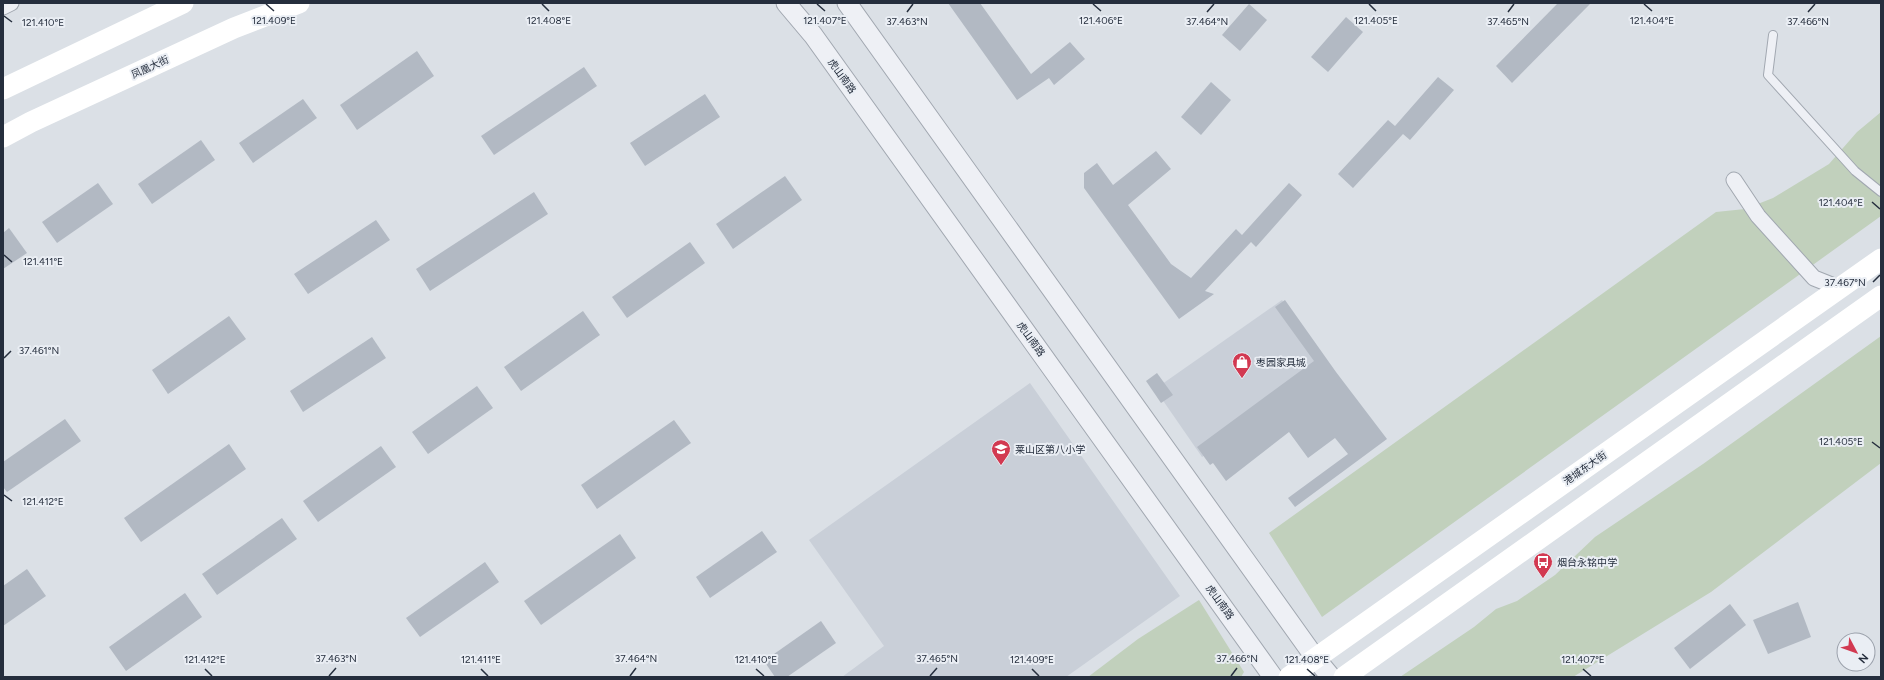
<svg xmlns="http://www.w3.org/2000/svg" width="1884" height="680" font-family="Figtree,'Noto Sans SC',sans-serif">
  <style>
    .built { fill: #c9cfd8 }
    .green { fill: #c1d0bc }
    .building { fill: #b2b9c3 }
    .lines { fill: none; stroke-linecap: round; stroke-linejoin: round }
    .service-casing { stroke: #a1a7b0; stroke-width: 10 }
    .minor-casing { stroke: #a1a7b0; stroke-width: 17 }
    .tertiary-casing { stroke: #a1a7b0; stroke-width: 21 }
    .service { stroke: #eef0f5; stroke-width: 8 }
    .minor { stroke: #eef0f5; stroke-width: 15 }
    .tertiary { stroke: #eef0f5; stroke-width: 19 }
    .secondary { stroke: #fff; stroke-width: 21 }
    .ticks { fill: none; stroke: #252e3d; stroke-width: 1.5 }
    .labels { text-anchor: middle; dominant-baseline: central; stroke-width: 4; stroke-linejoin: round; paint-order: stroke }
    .street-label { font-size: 10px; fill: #252e3d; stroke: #eaeef4 }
    .poi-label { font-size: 10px; fill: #252e3d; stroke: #eaeef4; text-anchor: start }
    .ticks-label { font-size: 10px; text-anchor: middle; fill: #252e3d; stroke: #eaeef4; stroke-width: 4; stroke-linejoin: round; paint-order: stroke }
  </style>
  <rect width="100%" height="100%" fill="#dbe0e6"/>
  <g class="built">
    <path d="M1282 300 1330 368 1202 457 1155 389Z"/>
    <path d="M1030 383 1180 596 1066 677H842L884 646 809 540Z"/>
  </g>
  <g class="green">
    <path d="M1881 112V216L1322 617 1269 533 1716 212 1745 209 1773 198 1829 164 1857 132Z"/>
    <path d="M1881 336V463L1711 592 1573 677H1400L1474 627 1496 609 1517 601 1555 575 1595 537 1703 464Z"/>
    <path d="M1199 600 1244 672 1241 677H1088L1138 639Z"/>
  </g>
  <g class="building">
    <path d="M948 3H980L1031 74 1070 42 1085 59 1054 85 1049 78 1017 100Z"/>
    <path d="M1558 3H1591L1512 83 1496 66Z"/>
    <path d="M1249 4 1267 20 1240 51 1222 35Z"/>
    <path d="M1346 17 1363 32 1328 72 1311 57Z"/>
    <path d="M417 51 434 76 357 130 340 105Z"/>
    <path d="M584 67 597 86 494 155 481 136Z"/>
    <path d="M1438 77 1454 90 1410 140 1403 134 1353 188 1338 174 1388 120 1395 126Z"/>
    <path d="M1211 82 1231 100 1201 135 1181 117Z"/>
    <path d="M705 94 720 117 645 166 630 143Z"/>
    <path d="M303 99 317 118 253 163 239 143Z"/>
    <path d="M201 140 215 160 152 204 138 184Z"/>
    <path d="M1156 151 1171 169 1128 205 1171 264 1191 278 1236 229 1242 235 1289 183 1302 195 1256 247 1251 242 1205 291 1214 294 1179 319 1084 188V173L1097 163 1113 185Z"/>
    <path d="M785 176 802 200 733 249 716 224Z"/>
    <path d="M98 183 113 204 57 243 42 222Z"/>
    <path d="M534 192 548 214 430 291 416 269Z"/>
    <path d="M376 220 390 240 308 294 294 274Z"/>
    <path d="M9 228 27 253 3 269V233Z"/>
    <path d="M690 242 705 263 627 318 612 297Z"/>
    <path d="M1285 300 1336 372 1387 439 1295 507 1288 498 1348 454 1335 438 1308 458 1289 432 1226 481 1213 463 1210 465 1197 447 1314 361 1275 307Z"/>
    <path d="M583 311 600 335 521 391 504 367Z"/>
    <path d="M229 316 246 339 168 394 152 370Z"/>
    <path d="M372 337 386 358 303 412 290 391Z"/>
    <path d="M1157 373 1173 395 1161 403 1146 381Z"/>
    <path d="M477 386 493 408 428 454 412 432Z"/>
    <path d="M65 419 81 441 7 492 3 487V462Z"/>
    <path d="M674 420 691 443 597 509 581 485Z"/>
    <path d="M229 444 246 469 141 542 124 518Z"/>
    <path d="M381 446 396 467 318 522 303 501Z"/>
    <path d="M282 518 297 539 217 595 202 574Z"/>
    <path d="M762 531 777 552 710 598 696 577Z"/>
    <path d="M620 534 636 558 541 625 524 601Z"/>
    <path d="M485 562 499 582 420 637 406 618Z"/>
    <path d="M27 569 46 596 3 626V586Z"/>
    <path d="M185 593 202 617 126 671 109 647Z"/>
    <path d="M1798 602 1811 637 1768 654 1753 620Z"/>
    <path d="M1730 604 1746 625 1690 669 1674 648Z"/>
    <path d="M821 621 836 643 787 677H775L764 661Z"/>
  </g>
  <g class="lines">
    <defs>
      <path id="service" d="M1773 35 1768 75 1855 171 1881 192"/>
      <g id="minor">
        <path d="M3 7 11 3"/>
        <path d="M1734 180 1758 216 1814 278 1839 288"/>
      </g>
      <g id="tertiary">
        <path d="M786 3 813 35 1273 677"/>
        <path d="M847 3 1316 659 1331 677"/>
      </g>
    </defs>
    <use href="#service" class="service-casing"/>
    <use href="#minor" class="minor-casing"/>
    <use href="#tertiary" class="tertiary-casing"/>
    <use href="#service" class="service"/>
    <use href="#minor" class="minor"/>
    <use href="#tertiary" class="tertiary"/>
    <g class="secondary">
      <path d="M3 89 183 3"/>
      <path d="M3 137 31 122 234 28 299 3"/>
      <path d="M1289 677 1881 259"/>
      <path d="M1344 677 1881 296"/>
    </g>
  </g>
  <path class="ticks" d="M266 4 274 11M542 4 549 11M817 4 825 11M1093 4 1101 11M1369 4 1376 11M1644 4 1652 11M907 12 913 4M1207 12 1214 4M1508 12 1514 4M1808 12 1815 4M4 16 12 22M1872 202 1880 209M4 255 12 262M1873 282 1880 275M4 358 11 351M1872 442 1880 448M4 495 12 501M205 669 212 676M481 669 488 676M756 669 764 676M1032 669 1039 676M1307 669 1315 676M1583 669 1591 676M329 676 336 668M630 676 636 668M930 676 937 668M1231 676 1237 668"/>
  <defs>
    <symbol id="shop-pin" viewBox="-11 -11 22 30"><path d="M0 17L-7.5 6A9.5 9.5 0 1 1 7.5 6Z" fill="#d23951" stroke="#eaeef4"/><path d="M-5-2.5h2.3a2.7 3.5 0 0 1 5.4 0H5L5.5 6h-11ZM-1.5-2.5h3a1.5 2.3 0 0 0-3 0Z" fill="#fff"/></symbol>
    <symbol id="school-pin" viewBox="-11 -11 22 30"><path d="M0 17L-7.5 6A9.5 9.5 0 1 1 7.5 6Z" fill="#d23951" stroke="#eaeef4"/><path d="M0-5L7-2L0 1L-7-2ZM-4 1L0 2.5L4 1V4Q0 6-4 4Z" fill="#fff"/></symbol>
    <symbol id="bus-pin" viewBox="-11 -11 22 30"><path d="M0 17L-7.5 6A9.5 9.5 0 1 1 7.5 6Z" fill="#d23951" stroke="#eaeef4"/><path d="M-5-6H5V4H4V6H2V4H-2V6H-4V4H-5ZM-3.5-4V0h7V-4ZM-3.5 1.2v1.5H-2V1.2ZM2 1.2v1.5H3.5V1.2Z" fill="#fff"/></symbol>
  </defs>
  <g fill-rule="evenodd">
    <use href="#shop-pin" x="1231" y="351" width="22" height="30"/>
    <use href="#school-pin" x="990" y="438" width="22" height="30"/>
    <use href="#bus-pin" x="1532" y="551" width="22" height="30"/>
  </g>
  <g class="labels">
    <g class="street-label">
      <text transform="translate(150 67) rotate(-25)">凤凰大街</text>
      <text transform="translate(842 76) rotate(54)">虎山南路</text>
      <text transform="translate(1031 339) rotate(54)">虎山南路</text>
      <text transform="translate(1585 468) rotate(-35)">港城东大街</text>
      <text transform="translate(1220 602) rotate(54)">虎山南路</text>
    </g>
    <g class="poi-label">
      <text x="1256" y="362">枣园家具城</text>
      <text x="1015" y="449">莱山区第八小学</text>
      <text x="1557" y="562">烟台永铭中学</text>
    </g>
  </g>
  <g class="ticks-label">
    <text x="1652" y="24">121.404°E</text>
    <text x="274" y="24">121.409°E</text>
    <text x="549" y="24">121.408°E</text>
    <text x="825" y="24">121.407°E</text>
    <text x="1101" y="24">121.406°E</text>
    <text x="1376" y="24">121.405°E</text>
    <text x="1207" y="25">37.464°N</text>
    <text x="1508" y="25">37.465°N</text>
    <text x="907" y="25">37.463°N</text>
    <text x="1808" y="25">37.466°N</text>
    <text x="43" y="26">121.410°E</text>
    <text x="1841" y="206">121.404°E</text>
    <text x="43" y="265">121.411°E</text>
    <text x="1845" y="286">37.467°N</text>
    <text x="39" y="354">37.461°N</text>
    <text x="1841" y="445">121.405°E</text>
    <text x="43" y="505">121.412°E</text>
    <text x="336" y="662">37.463°N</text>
    <text x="636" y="662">37.464°N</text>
    <text x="937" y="662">37.465°N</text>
    <text x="1237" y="662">37.466°N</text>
    <text x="205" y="663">121.412°E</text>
    <text x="481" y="663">121.411°E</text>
    <text x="756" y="663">121.410°E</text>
    <text x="1032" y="663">121.409°E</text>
    <text x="1307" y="663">121.408°E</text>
    <text x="1583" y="663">121.407°E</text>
  </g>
  <rect width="1884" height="680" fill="none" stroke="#252e3d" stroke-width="8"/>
  <g transform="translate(1856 652) rotate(131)"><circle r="19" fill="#eaeef4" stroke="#9ba1ab"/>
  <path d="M0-3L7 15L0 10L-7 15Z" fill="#d23951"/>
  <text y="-6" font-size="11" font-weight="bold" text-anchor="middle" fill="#252e3d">N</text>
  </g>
</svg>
